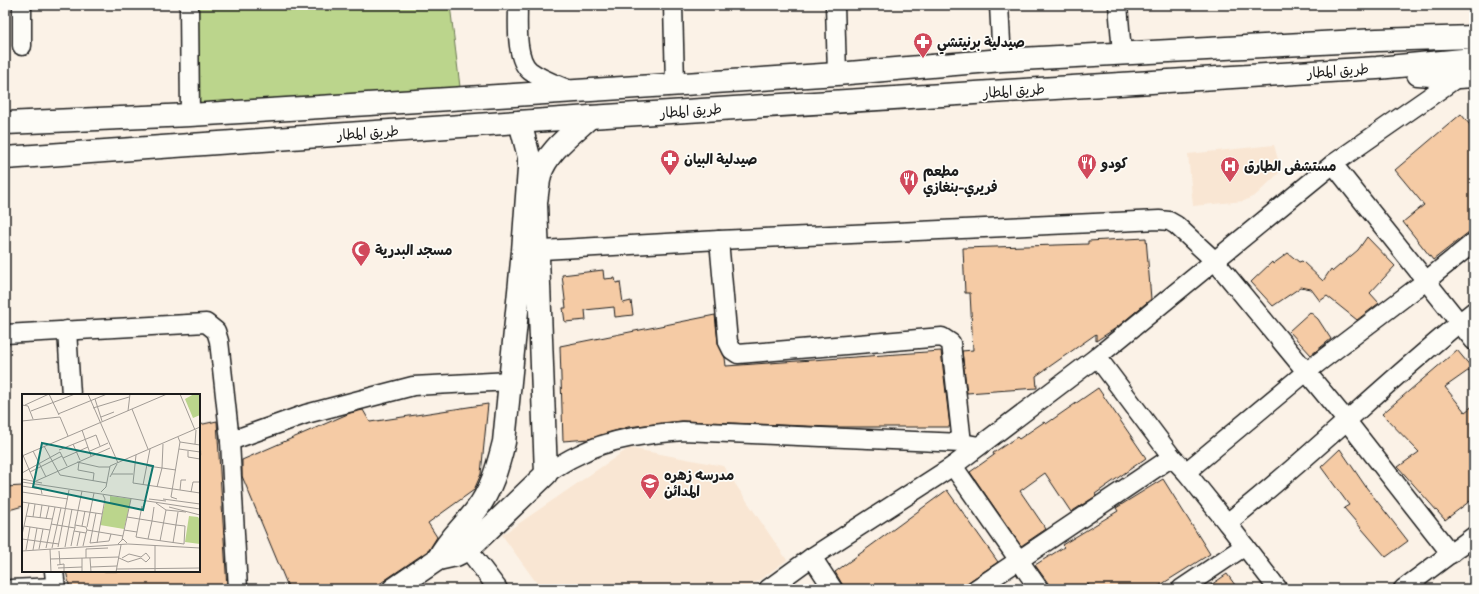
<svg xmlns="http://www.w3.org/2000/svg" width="1479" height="594" font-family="Itim,'Playpen Sans Arabic',sans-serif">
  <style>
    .built { fill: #f9e6d3 }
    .green { fill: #bbd58c; stroke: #6c7854 }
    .building { fill: #f5cba5; stroke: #1c1c1c }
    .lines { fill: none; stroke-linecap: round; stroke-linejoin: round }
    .minor-casing { stroke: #1c1c1c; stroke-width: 21 }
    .major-casing { stroke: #1c1c1c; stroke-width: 25 }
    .highway-casing { stroke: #1c1c1c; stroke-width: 25 }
    .minor { stroke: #fdfcf7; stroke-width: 18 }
    .major { stroke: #fdfcf7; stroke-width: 22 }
    .highway { stroke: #fdfcf7; stroke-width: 22 }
    .labels { text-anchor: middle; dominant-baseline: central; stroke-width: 3.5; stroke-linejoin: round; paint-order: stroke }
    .poi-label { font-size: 14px; font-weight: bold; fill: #1c1c1c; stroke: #fdfcf7; text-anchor: start }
    .street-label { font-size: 14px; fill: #1c1c1c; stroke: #fdfcf7 }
    .inset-road { fill: none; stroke: #a29c96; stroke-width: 1 }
    .view { fill: #0f766e; fill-opacity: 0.15; stroke: #0f766e; stroke-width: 2 }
    .inset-edge { fill: none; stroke: #1c1c1c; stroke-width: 2 }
  </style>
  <rect width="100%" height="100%" fill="#fbf2e7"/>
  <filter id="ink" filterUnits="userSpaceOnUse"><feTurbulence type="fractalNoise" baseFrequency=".025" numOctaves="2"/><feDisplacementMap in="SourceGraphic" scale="8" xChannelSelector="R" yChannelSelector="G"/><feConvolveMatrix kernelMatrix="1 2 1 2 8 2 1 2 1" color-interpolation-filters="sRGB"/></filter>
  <g filter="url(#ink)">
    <g class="built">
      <path d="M1274 145 1281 171 1256 195 1244 201 1193 206 1188 154Z"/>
      <path d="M629 448 723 466 787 560 747 589H541L502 535Z"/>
    </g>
    <path class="green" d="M193 5H450L461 95 193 111Z"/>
    <g class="building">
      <path d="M1461 114 1474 130V228L1433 260 1403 222 1424 205 1395 170Z"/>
      <path d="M1367 237 1395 266 1370 293 1379 303 1357 320 1327 296 1320 301 1311 289 1301 287 1273 306 1251 282 1272 262 1273 264 1288 253 1299 262 1302 261 1323 281 1331 269 1333 271 1358 250Z"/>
      <path d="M1146 238 1151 299 1116 328 1096 341V334L1036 376 1037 388 967 393 962 351 973 350 970 293H965L963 248 1088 244V241Z"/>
      <path d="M603 270 604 279 615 278 616 283 620 282 623 303 631 301 633 315 615 317 614 307 585 310 586 320 565 322 563 308H566L562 275Z"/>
      <path d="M1310 312 1318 319 1331 339 1311 355 1289 331Z"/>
      <path d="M715 315 718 343 725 358 726 366 941 351 950 427H831L682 421 628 427 589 439 563 441 560 346Z"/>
      <path d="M1457 350 1472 368 1445 387 1465 412 1474 405V498L1445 520 1398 467 1419 452 1382 414Z"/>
      <path d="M1098 388 1146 458 1095 494 1096 496 1071 512 1045 473 1020 491 1046 529 1021 546 970 472 994 455 993 453 1017 437 1019 439 1044 422 1046 424Z"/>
      <path d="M488 404 481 474 474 490 428 523 437 537 429 550 372 589H289L242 476V460L350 413 363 410 370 422Z"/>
      <path d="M217 421 227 589H70L66 571H199V425Z"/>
      <path d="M1340 449 1366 487 1408 541 1386 557 1344 508 1349 505 1321 467Z"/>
      <path d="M1163 479 1210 554 1154 589H1092L1088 584 1080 589H1049L1048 583 1035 565 1064 547 1062 545 1118 511 1116 508Z"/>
      <path d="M23 486V506L9 510 5 487Z"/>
      <path d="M947 490 998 562 958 589H845L835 572Z"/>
      <path d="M1227 574 1238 589H1205Z"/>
    </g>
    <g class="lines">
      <defs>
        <g id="minor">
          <path d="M189 5 190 115"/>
          <path d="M518 5C518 23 515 59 530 71 542 80 558 85 572 91"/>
          <path d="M673 5 675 84"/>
          <path d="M835 5 837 74"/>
          <path d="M999 5 1002 60"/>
          <path d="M1118 5 1122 53"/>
          <path d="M22 46V5"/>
          <path d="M1333 164 1474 341"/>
          <path d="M719 240 728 342 732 350 738 354 942 337 951 343 962 443"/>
          <path d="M525 251 719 240 1159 220 1169 221 1176 225 1215 261 1346 420 1451 554"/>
          <path d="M67 330 71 395"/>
          <path d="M5 334 206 323 216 331 219 341 230 441 238 589"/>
          <path d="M1097 357 1172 457 1186 472 1227 523C1313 456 1389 378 1474 311"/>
          <path d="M230 441 306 414 413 386 511 381"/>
          <path d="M953 466 1039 589"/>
          <path d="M1186 472 1306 372 1427 280 1474 242"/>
          <path d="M546 474C556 467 567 460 578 455 610 438 648 434 683 431L962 443 979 446"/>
          <path d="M1227 523 1278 589"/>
          <path d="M460 539 498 589"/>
          <path d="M812 557 833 589"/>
          <path d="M54 571 56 589"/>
          <path d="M11 589 55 587"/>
          <path d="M768 589 812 557 953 466 1097 357 1333 164 1458 77"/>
          <path d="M976 589 1172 457"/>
          <path d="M1181 589 1245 546"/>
          <path d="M1403 589 1474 536"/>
        </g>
        <g id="major">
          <path d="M438 559C448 540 461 529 474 513 491 492 498 466 504 442L523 251 529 169V157L520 122"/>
          <path d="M394 589 438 559 456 555 468 549 546 474 536 203C537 194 538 184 540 175 547 151 572 134 590 117"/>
        </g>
        <g id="highway">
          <path d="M1418 74 1458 77 1474 76"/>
          <path d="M5 123 190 115 514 95 837 74 1002 60 1377 40 1474 37"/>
          <path d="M5 158 590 117 1377 68 1474 59"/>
        </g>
      </defs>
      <use href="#minor" class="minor-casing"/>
      <use href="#major" class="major-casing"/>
      <use href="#highway" class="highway-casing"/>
      <use href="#minor" class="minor"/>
      <use href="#major" class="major"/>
      <use href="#highway" class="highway"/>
    </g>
  </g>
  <defs>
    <symbol id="pharmacy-pin" viewBox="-11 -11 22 30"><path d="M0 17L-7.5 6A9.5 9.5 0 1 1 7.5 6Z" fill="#d1495b" stroke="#fdfcf7"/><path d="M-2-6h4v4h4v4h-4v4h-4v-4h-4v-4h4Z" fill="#fff"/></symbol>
    <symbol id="restaurant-pin" viewBox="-11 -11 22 30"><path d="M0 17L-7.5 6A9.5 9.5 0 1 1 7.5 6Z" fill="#d1495b" stroke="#fdfcf7"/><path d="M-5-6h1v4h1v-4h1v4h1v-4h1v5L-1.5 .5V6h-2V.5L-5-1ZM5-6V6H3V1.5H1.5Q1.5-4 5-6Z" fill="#fff"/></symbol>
    <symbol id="hospital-pin" viewBox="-11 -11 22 30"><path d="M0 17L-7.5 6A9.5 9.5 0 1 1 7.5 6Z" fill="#d1495b" stroke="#fdfcf7"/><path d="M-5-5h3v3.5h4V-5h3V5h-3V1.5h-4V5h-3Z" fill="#fff"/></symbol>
    <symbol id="mosque-pin" viewBox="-11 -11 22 30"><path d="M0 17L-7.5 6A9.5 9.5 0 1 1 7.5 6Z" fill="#d1495b" stroke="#fdfcf7"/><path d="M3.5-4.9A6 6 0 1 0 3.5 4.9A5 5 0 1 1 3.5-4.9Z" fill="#fff"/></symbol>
    <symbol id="school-pin" viewBox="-11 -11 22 30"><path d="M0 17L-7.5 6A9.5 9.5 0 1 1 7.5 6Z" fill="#d1495b" stroke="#fdfcf7"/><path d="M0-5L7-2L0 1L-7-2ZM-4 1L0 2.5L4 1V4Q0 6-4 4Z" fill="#fff"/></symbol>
  </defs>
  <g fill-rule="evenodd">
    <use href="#pharmacy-pin" x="912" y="31" width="22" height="30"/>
    <use href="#pharmacy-pin" x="659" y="148" width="22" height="30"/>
    <use href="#restaurant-pin" x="1076" y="152" width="22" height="30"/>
    <use href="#hospital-pin" x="1219" y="155" width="22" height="30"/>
    <use href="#restaurant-pin" x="898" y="168" width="22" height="30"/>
    <use href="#mosque-pin" x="350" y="239" width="22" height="30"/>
    <use href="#school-pin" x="639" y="472" width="22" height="30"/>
  </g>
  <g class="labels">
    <g class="poi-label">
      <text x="937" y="42">صيدلية برنيتشي</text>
      <text x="684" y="159">صيدلية البيان</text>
      <text x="1101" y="163">كودو</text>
      <text x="1244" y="166">مستشفى الطارق</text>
      <text x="923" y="171">مطعم<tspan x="923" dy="16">فريري-بنغازي</tspan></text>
      <text x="375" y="250">مسجد البدرية</text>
      <text x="664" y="475">مدرسه زهره<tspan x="664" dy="16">المدائن</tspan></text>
    </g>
    <g class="street-label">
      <text transform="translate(1338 71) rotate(-4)">طريق المطار</text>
      <text transform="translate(1014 91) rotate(-4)">طريق المطار</text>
      <text transform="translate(691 111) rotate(-4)">طريق المطار</text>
      <text transform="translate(368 133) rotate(-4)">طريق المطار</text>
    </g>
  </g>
  <g transform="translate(22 394)">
    <rect width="178" height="178" fill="#fbf2e7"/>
    <path d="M172 0H178V21L171 24 163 5ZM88 102 109 105 102 135 78 131 83 109H88ZM167 122 176 123 178 126V150L163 148Z" fill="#bbd58c"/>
    <path class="inset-road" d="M27 0 37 21M66 0 96 69M158 0 173 36M73 5 80 27M0 11 6 12 11 25M3 11 27 0M71 14 107 3M110 15 126 55M9 17 53 0M106 17 108 0M36 20 85 0M79 23 92 18M0 27 38 23 46 42M60 36 69 62M158 48 178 51M51 50 58 66M173 50 174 36M22 52 38 81 85 89M157 55 178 58M37 56 74 41 78 52M11 57 24 83M68 57 86 49M166 57V63L178 65M0 59 12 87M114 61 111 89 178 99M0 62 145 0M41 64 66 53M55 68 77 73H88M57 68 56 76 72 79 71 87M126 72 154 76M8 78 40 62M0 79 38 58 45 72M90 80H111M88 83 95 70M0 85 20 89M14 87 88 54M0 88 178 115M121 91 128 55M0 92 19 95 20 100M135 93 140 74 141 50M158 96 159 86H164M0 98 46 105M79 98 84 93 88 72 178 33M169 98 171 88H178M127 105 144 107M141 105 178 110M155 105 149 103 158 48 156 43M0 108 80 120M134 109 144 116 164 118M120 112 114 143 126 145M147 113 178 121M74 119 68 149 87 147 89 140M4 122 30 125M11 123 13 110M105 123 130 127 154 131 163 132 162 150 126 145 130 127 132 113M18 124 20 111M24 125 27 112M29 130 53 134M53 131 60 97M2 132 28 136M60 132 63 117M65 133 72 99M53 134V131L64 133 65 136 101 142M53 134 52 137 64 139 65 136M102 136 115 138M0 141 7 109M0 145 37 150M100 146 109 105M138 147 144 116M75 149 83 105 81 101M151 149 156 118M96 150 101 145 105 149M49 152 52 137M55 152 58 138M61 152 64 139M133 152V178M36 153 47 96M43 153 50 115M24 154 33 113M30 154 39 114M17 155 21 135M28 155 29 178M4 156 8 133M11 156 15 134M0 157 106 150 178 154M37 157 38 170M60 164V178M64 164V155L86 154M68 164 69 178M97 164 106 168 119 164 124 168 128 164 124 159 119 163 107 160 100 164M28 165 97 163M35 171 42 170V178M69 173 95 172M36 174 60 173M95 175 178 174M94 178 99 151"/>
    <path class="view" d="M20 49 131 72 121 116 11 93Z"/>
    <rect width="178" height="178" class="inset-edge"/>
  </g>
  <rect width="1479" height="594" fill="none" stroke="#fdfcf7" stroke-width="20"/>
  <rect x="10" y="10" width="1459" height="574" fill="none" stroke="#1c1c1c" stroke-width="1.5" filter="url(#ink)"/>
</svg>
